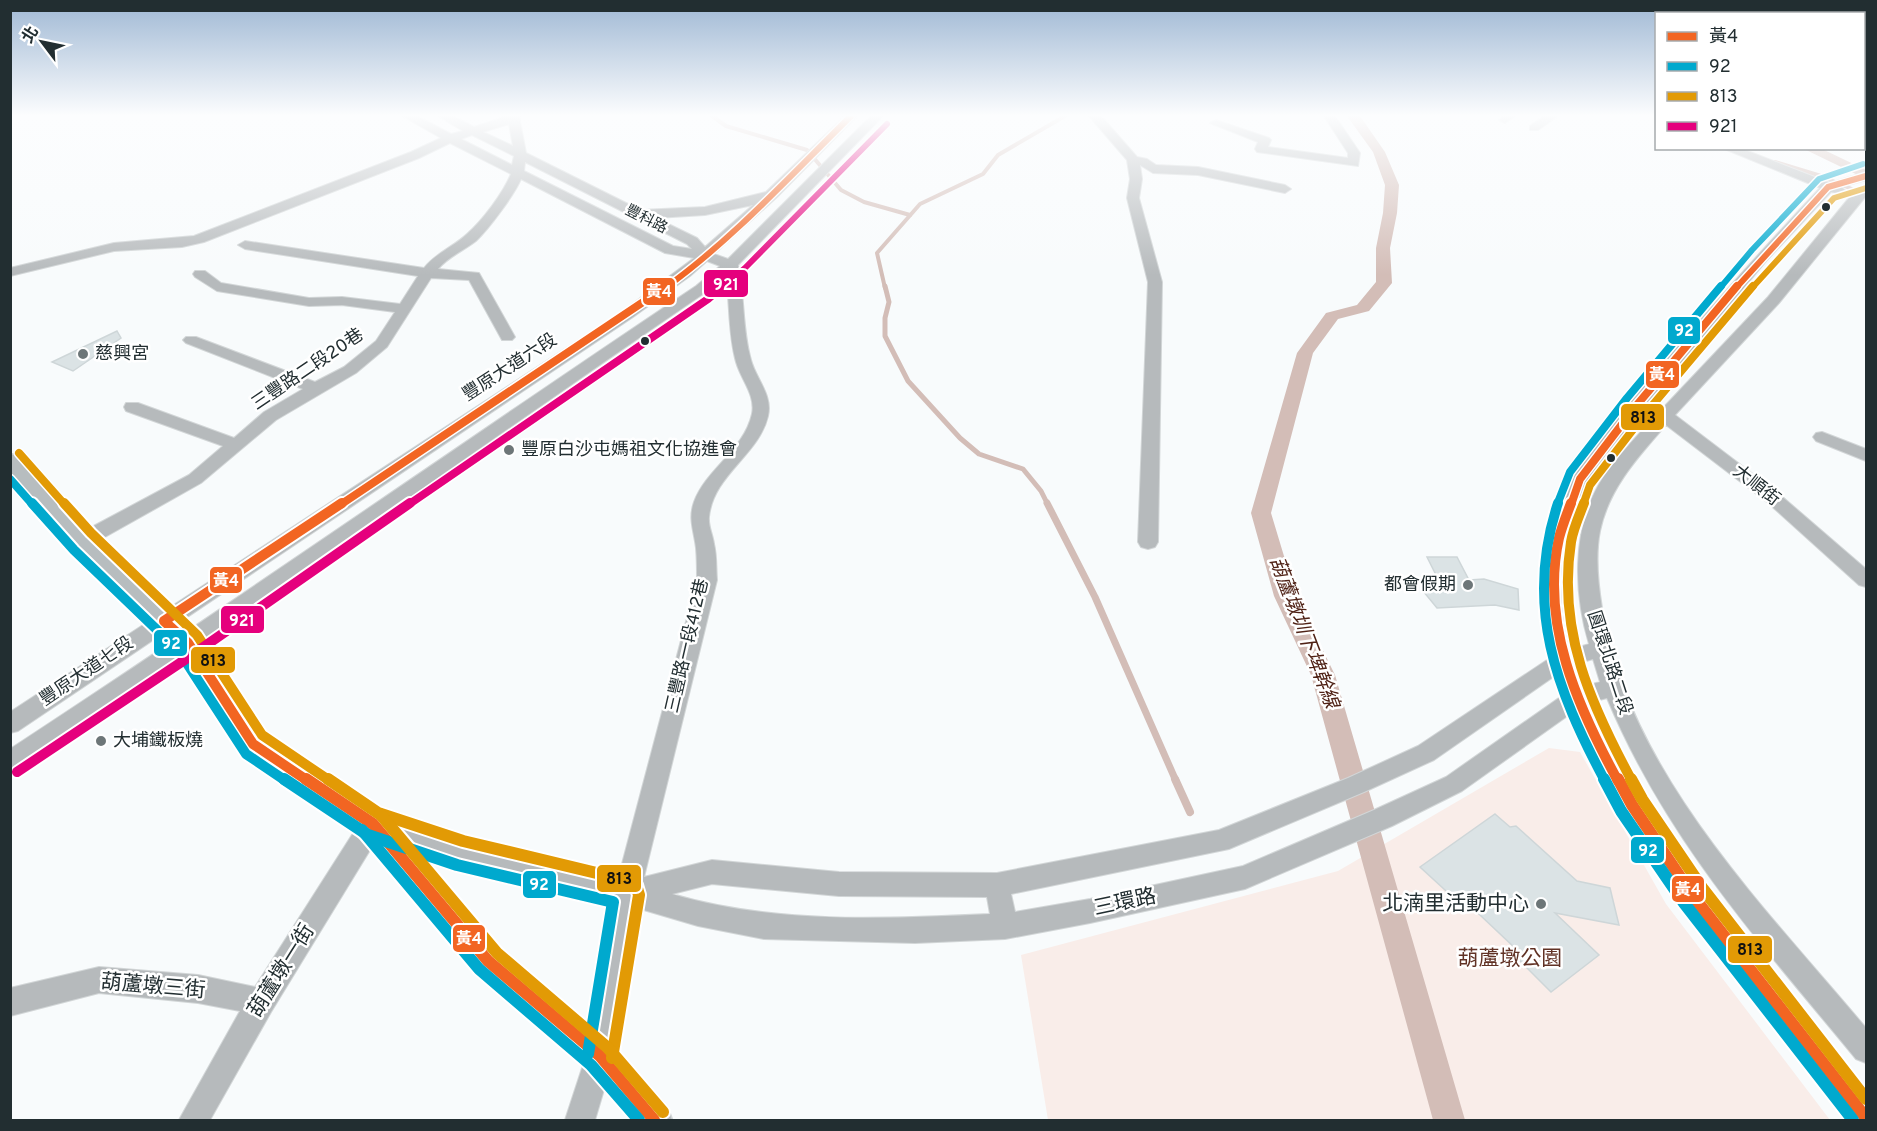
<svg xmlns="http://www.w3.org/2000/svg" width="1877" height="1131" font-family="Overpass,'Noto Sans TC',sans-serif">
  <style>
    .green { fill: #f9ede9 }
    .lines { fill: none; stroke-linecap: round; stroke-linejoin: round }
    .stream-far3 { stroke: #d3bdb7; stroke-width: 4 }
    .stream-far2 { stroke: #d3bdb7; stroke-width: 5 }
    .stream-far1 { stroke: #d3bdb7; stroke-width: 7 }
    .stream { stroke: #d3bdb7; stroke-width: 8 }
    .canal { fill: #d3bdb7; fill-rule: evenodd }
    .building { fill: #dbe3e5; stroke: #ced6d8; stroke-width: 1.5 }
    .minor-casing { stroke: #d2d6d7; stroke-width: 2 }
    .major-casing { stroke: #d2d6d7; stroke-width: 3 }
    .minor { fill: #b6babc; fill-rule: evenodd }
    .major { fill: #b7bdbf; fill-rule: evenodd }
    .bus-1-far3-casing { stroke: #fff; stroke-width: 9 }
    .bus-1-far2-casing { stroke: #fff; stroke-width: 11 }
    .bus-1-far1-casing { stroke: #fff; stroke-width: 14 }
    .bus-1-casing { stroke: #fff; stroke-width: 16 }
    .bus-2-far3-casing { stroke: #fff; stroke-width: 9 }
    .bus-2-far2-casing { stroke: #fff; stroke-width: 11 }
    .bus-2-far1-casing { stroke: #fff; stroke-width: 14 }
    .bus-2-casing { stroke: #fff; stroke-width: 16 }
    .bus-3-far3-casing { stroke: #fff; stroke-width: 9 }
    .bus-3-far2-casing { stroke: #fff; stroke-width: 11 }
    .bus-3-far1-casing { stroke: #fff; stroke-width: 14 }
    .bus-3-casing { stroke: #fff; stroke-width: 16 }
    .bus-4-far2-casing { stroke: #fff; stroke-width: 9 }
    .bus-4-far1-casing { stroke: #fff; stroke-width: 11 }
    .bus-4-casing { stroke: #fff; stroke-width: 14 }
    .bus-1-far3 { stroke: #f26522; stroke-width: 6 }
    .bus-1-far2 { stroke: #f26522; stroke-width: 8 }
    .bus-1-far1 { stroke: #f26522; stroke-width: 10 }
    .bus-1 { stroke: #f26522; stroke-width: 12 }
    .bus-2-far3 { stroke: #00a9ce; stroke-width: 6 }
    .bus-2-far2 { stroke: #00a9ce; stroke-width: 8 }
    .bus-2-far1 { stroke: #00a9ce; stroke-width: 10 }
    .bus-2 { stroke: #00a9ce; stroke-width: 12 }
    .bus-3-far3 { stroke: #e29a05; stroke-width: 6 }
    .bus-3-far2 { stroke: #e29a05; stroke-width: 8 }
    .bus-3-far1 { stroke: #e29a05; stroke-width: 10 }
    .bus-3 { stroke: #e29a05; stroke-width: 12 }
    .bus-4-far2 { stroke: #e5007d; stroke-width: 6 }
    .bus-4-far1 { stroke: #e5007d; stroke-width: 8 }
    .bus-4 { stroke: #e5007d; stroke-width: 10 }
    .bus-dot { fill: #222e31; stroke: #fff; stroke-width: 2 }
    .poi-dot { fill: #6d7678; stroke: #fff; stroke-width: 2 }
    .labels { text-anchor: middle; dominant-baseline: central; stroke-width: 5; stroke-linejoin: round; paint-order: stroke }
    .far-street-label { font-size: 15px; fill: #222e31; stroke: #fff }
    .poi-label { font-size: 18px; fill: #222e31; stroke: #fff; text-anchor: start }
    .street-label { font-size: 18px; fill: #222e31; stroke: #fff }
    .water-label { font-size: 20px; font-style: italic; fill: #4f2216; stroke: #fff }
    .near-street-label { font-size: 21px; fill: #222e31; stroke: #fff }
    .near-poi-label { font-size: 21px; fill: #222e31; stroke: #fff; text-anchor: end }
    .near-park-label { font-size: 21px; fill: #613225; stroke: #fff }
    .line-badge { stroke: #fff; stroke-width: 2 }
    .badge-label { font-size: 16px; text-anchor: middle; font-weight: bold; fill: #fff }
    .pale-badge-label { font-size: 16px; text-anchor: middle; font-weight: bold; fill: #111 }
  </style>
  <rect width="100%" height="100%" fill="#f8fbfc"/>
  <path class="green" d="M1549 748 1580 752 1666 904 1830 1120H1048L1021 955 1338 871Z"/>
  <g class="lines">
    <g class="stream-far3">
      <path d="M712 116 726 126 807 150 841 190 864 202 910 215"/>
      <path d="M1775 162 1821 176 1866 195"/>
      <path d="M885 288 877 253 920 204 983 174 998 155 1065 116"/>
    </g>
    <path class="stream-far2" d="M885 286 889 302 885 318V336L908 381 960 438 979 454 1023 469 1041 491 1048 505"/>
    <path class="stream-far1" d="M1047 503 1095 597 1176 781"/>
    <path class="stream" d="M1175 779 1190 812"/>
    <g class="canal">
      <path d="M1347 116H1360L1385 152 1399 185 1397 213 1390 248 1392 283 1369 311 1338 319 1313 353 1271 513 1296 596 1335 675 1465 1120H1433L1311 675 1274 596 1251 513 1297 353 1326 313 1357 305 1376 282V248L1383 213 1385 185 1373 152Z"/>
      <path d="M1802 148H1820L1866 170V179Z"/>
    </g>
  </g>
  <g class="building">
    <path d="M117 331 121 338 73 371 52 362Z"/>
    <path d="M1427 557H1457L1469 580 1484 579 1518 589 1519 610 1495 605 1437 608 1423 591 1439 581Z"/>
    <path d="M1495 814 1510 827 1516 826 1577 881 1610 888 1619 925 1555 913 1599 955 1551 992 1514 955 1517 950 1463 899 1457 901 1420 867Z"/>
  </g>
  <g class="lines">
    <defs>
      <g id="minor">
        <path d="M402 116H417L451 134 463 131 438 116H453L474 127 507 116H519L526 153 640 210 705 207 766 192 845 116H857L777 197 714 254 728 259 871 116H883L738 265C745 297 742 329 751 360 756 379 773 395 768 416 759 455 713 475 709 517 708 526 713 535 714 544 717 556 716 568 717 580L644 877 712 860 839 872 997 873 1219 830 1348 778 1418 746 1553 656C1546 618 1542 577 1549 538 1563 469 1627 407 1671 354 1720 297 1769 242 1820 188L1722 148H1740L1830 183 1866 172V180L1841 187 1846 191 1844 194 1831 192 1766 261 1647 404 1662 409 1768 297 1853 193 1866 187V196L1779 303 1675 415 1779 494 1866 569V587L1859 585 1767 502 1666 425C1638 457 1609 488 1600 531 1595 556 1598 583 1602 608 1628 772 1763 905 1866 1028V1063L1856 1059C1759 941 1667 841 1607 698L1592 702C1629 793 1690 872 1751 949 1789 998 1828 1046 1866 1095V1120H1849C1810 1070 1771 1019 1732 968 1672 889 1610 805 1573 712L1462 791 1392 826 1245 889 1090 923 1005 939 915 943 764 939 698 926 637 908 614 1056 595 1120H565L586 1056 613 901 460 864 378 837 271 1012 210 1120H179L240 1011 198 1003 99 993 10 1016V988L99 967 198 975 255 987 364 816 373 813 460 842 618 879 697 580C697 569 697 558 696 548 694 531 688 519 694 502 706 469 744 450 752 414 756 395 741 380 736 362 728 334 730 304 726 275L706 292C476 449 249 612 18 769L10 772V749C241 598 467 439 696 286L720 266 707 261 690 276 633 317 18 731 10 733V712L623 311 694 258 665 253 521 179C515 194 488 230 476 241 463 251 448 257 438 269L479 273 515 337 512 340H502L469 280 431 278 387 347 356 373 276 420 201 483 89 546 82 548 75 546 72 541 75 536 189 475 223 446 126 411 124 407 126 403H138L234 438 264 412 303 389 186 343 183 340 186 337H196L315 382 344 367 376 341 395 312 342 305 309 306 217 291 195 277 193 274 195 271H205L221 283 309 298 342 297 400 304 418 276 245 249 238 245 245 241 424 268C436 253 453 247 467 234 483 220 503 193 511 174L450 143 419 158 204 242 182 247 114 251 10 276V268L114 243 194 236 411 152 441 138ZM509 124 513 146 483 132ZM472 135 514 156 512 165 461 139ZM525 162 687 244 692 249 673 246 524 171ZM753 205 705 247 697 238 656 218 705 215ZM1640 413 1654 417C1635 439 1612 461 1598 486 1572 533 1574 594 1589 644L1573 649C1562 594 1561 534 1587 483 1599 459 1623 434 1640 413ZM1593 659 1600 682 1585 686 1576 664ZM1559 673 1566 693 1446 777 1374 810 1243 866 1090 899 1015 912 1011 894 1229 849 1364 792 1434 760ZM712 884 839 896 987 897 990 914C884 919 774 924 672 894Z"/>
        <path d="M1089 116H1101L1137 157 1147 159 1156 165 1198 167 1285 185 1291 189 1285 193 1198 175 1153 173 1140 165 1142 179 1139 198 1162 282 1158 542 1155 547 1148 549 1141 547 1138 542 1148 282 1127 198 1130 179 1127 160Z"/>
        <path d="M1324 116H1335L1360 153 1358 166 1257 152 1255 149 1258 142 1210 123 1216 120 1269 138 1271 140 1268 147 1348 158V153Z"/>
        <path d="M1503 116H1516L1505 123 1499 120Z"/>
        <path d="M1544 116H1558L1538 130H1530V126Z"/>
        <path d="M1822 432 1866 449V461L1816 441 1813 437 1816 433Z"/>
      </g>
      <path id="major" d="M10 454 18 456 90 535 197 636 263 736 384 815 500 950 612 1044 667 1107 672 1120H631L588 1068 476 972 362 833 243 752 179 650 74 547 10 475Z"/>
    </defs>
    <use href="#minor" class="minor-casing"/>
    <use href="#major" class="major-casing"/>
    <use href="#minor" class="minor"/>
    <use href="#major" class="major"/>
    <defs>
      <g id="bus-1-far3">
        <path d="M665 288C733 239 791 175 851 116"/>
        <path d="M1736 288 1828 187 1866 176"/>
      </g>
      <g id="bus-1-far2">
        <path d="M340 505 667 286"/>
        <path d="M1571 505 1580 479 1636 406 1737 286"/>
      </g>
      <g id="bus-1-far1">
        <path d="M1571 503C1567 514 1562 526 1559 538 1540 623 1578 708 1618 781"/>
        <path d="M308 781 253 744 188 643 164 621 342 503"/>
      </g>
      <g id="bus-1">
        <path d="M306 779 373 824 488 961 600 1056 654 1120"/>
        <path d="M1618 779 1632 805 1693 896 1866 1118"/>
      </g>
      <path id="bus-2-far3" d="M1720 288 1752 250 1819 179 1863 164"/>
      <g id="bus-2-far2">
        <path d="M10 479 33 505"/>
        <path d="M1557 505 1570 472 1627 398 1721 286"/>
      </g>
      <g id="bus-2-far1">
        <path d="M32 503 74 550 179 651 246 754 286 781"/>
        <path d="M1558 503C1524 606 1556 689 1605 781"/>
      </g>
      <g id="bus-2">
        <path d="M284 779 368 835 457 865 613 902 588 1054"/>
        <path d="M1604 779 1621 811 1684 903 1853 1120"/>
        <path d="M362 830 479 969 591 1065 639 1120"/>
      </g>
      <path id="bus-3-far3" d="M1752 288 1834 198 1866 188"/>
      <g id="bus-3-far2">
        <path d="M19 453 65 505"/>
        <path d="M1583 505 1590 485 1645 414 1753 286"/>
      </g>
      <g id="bus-3-far1">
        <path d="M64 503 91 533 197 635 262 735 330 781"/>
        <path d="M1584 503C1579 516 1573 529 1571 542 1557 631 1591 705 1632 781"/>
      </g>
      <g id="bus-3">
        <path d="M328 779 378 813 463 841 630 881 636 885 639 895 612 1058"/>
        <path d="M1631 779 1642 799 1703 889 1866 1099"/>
        <path d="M380 814 497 953 608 1048 663 1112"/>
      </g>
      <path id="bus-4-far2" d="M722 288 745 268 887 124"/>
      <path id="bus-4-far1" d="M408 505 708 299 723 286"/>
      <path id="bus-4" d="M17 772 195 653 410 503"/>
    </defs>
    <use href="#bus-1-far3" class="bus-1-far3-casing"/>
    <use href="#bus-1-far2" class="bus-1-far2-casing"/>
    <use href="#bus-1-far1" class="bus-1-far1-casing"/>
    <use href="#bus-1" class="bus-1-casing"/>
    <use href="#bus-2-far3" class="bus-2-far3-casing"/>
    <use href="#bus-2-far2" class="bus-2-far2-casing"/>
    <use href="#bus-2-far1" class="bus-2-far1-casing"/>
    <use href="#bus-2" class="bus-2-casing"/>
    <use href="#bus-3-far3" class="bus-3-far3-casing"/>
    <use href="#bus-3-far2" class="bus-3-far2-casing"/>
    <use href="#bus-3-far1" class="bus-3-far1-casing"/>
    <use href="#bus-3" class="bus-3-casing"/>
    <use href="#bus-4-far2" class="bus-4-far2-casing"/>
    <use href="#bus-4-far1" class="bus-4-far1-casing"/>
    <use href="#bus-4" class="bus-4-casing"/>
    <use href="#bus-1-far3" class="bus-1-far3"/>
    <use href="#bus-1-far2" class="bus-1-far2"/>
    <use href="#bus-1-far1" class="bus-1-far1"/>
    <use href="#bus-1" class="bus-1"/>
    <use href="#bus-2-far3" class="bus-2-far3"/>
    <use href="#bus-2-far2" class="bus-2-far2"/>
    <use href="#bus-2-far1" class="bus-2-far1"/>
    <use href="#bus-2" class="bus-2"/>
    <use href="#bus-3-far3" class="bus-3-far3"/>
    <use href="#bus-3-far2" class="bus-3-far2"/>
    <use href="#bus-3-far1" class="bus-3-far1"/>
    <use href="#bus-3" class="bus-3"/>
    <use href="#bus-4-far2" class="bus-4-far2"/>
    <use href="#bus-4-far1" class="bus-4-far1"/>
    <use href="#bus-4" class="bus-4"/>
  </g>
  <linearGradient id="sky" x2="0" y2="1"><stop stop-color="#9fb8d4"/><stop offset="0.42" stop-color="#fcfdfe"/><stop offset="1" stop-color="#fcfdfe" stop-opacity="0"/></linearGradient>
  <rect width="1877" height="275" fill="url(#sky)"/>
  <g class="bus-dot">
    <circle cx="1826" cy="207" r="5"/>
    <circle cx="645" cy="341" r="5"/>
    <circle cx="1611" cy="458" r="5"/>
  </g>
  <g class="poi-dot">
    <circle cx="83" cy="354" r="6"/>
    <circle cx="509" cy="450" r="6"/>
    <circle cx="1468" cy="585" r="6"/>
    <circle cx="101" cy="741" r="6"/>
    <circle cx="1541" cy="904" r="6"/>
  </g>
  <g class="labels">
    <g class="far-street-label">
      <text transform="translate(646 220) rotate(27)">豐科路</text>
    </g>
    <g class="poi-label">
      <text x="95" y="354">慈興宮</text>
      <text x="521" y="450">豐原白沙屯媽祖文化協進會</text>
      <text x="1456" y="585" text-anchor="end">都會假期</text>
      <text x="113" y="741">大埔鐵板燒</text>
    </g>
    <g class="street-label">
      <text transform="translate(510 368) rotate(-33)">豐原大道六段</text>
      <text transform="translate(308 370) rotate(-34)">三豐路二段20巷</text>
      <text transform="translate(1756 486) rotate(38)">大順街</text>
      <text transform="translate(688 646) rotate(-77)">三豐路一段412巷</text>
      <text transform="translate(1609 663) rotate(72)">圓環北路二段</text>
      <text transform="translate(87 672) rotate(-34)">豐原大道七段</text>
    </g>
    <g class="water-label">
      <text transform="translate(1303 633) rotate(69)">葫蘆墩圳下埤幹線</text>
    </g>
    <g class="near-street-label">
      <text transform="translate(1125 903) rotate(-12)">三環路</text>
      <text transform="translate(282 971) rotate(-58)">葫蘆墩一街</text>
      <text transform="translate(153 987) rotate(5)">葫蘆墩三街</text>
    </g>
    <g class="near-poi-label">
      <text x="1529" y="904">北湳里活動中心</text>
    </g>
    <g class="near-park-label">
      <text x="1510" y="959">葫蘆墩公園</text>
    </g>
  </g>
  <g class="line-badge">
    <rect x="703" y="269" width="46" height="29" rx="6" fill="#e5007d"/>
    <rect x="642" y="277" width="34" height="29" rx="6" fill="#f26522"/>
    <rect x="1667" y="316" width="34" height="29" rx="6" fill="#00a9ce"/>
    <rect x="1645" y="360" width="35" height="29" rx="6" fill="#f26522"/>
    <rect x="1620" y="403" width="45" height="28" rx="6" fill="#e29a05"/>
    <rect x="209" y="566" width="34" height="28" rx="6" fill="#f26522"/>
    <rect x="220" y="605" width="45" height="29" rx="6" fill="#e5007d"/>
    <rect x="153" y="629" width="35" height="28" rx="6" fill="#00a9ce"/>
    <rect x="190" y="646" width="46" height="28" rx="6" fill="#e29a05"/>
    <rect x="1630" y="836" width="35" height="28" rx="6" fill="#00a9ce"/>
    <rect x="596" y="864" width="46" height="29" rx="6" fill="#e29a05"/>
    <rect x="522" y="870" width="35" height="29" rx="6" fill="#00a9ce"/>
    <rect x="1671" y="875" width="34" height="28" rx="6" fill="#f26522"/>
    <rect x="452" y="924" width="34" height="29" rx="6" fill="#f26522"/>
    <rect x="1727" y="935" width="46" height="29" rx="6" fill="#e29a05"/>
  </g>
  <g class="badge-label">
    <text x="726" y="290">921</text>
    <text x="659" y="297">黃4</text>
    <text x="1684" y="336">92</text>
    <text x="1662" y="380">黃4</text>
    <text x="226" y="586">黃4</text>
    <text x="242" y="626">921</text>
    <text x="171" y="649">92</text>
    <text x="1648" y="856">92</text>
    <text x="539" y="890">92</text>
    <text x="1688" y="895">黃4</text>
    <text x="469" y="944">黃4</text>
  </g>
  <g class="pale-badge-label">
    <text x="1643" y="423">813</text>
    <text x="213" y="666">813</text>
    <text x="619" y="884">813</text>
    <text x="1750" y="955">813</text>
  </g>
  <rect width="1877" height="1131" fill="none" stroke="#222e31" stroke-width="24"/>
  <rect x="1655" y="12" width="210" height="138" fill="#ffffff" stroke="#a7abad" stroke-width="1.5"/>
  <rect x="1667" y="32" width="30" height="9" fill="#f26522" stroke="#a7abad" stroke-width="1.5"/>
  <text x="1709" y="42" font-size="18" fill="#222e31">黃4</text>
  <rect x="1667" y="62" width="30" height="9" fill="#00a9ce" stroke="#a7abad" stroke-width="1.5"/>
  <text x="1709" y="72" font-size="18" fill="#222e31">92</text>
  <rect x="1667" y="92" width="30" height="9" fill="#e29a05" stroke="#a7abad" stroke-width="1.5"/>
  <text x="1709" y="102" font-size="18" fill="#222e31">813</text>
  <rect x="1667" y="122" width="30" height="9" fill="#e5007d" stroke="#a7abad" stroke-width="1.5"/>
  <text x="1709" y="132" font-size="18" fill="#222e31">921</text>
  <g transform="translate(42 42) rotate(302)" stroke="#ffffff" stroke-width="4.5" paint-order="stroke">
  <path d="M0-4.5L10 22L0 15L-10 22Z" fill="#222e31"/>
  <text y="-9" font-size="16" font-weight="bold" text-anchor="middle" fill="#222e31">北</text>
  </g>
</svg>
